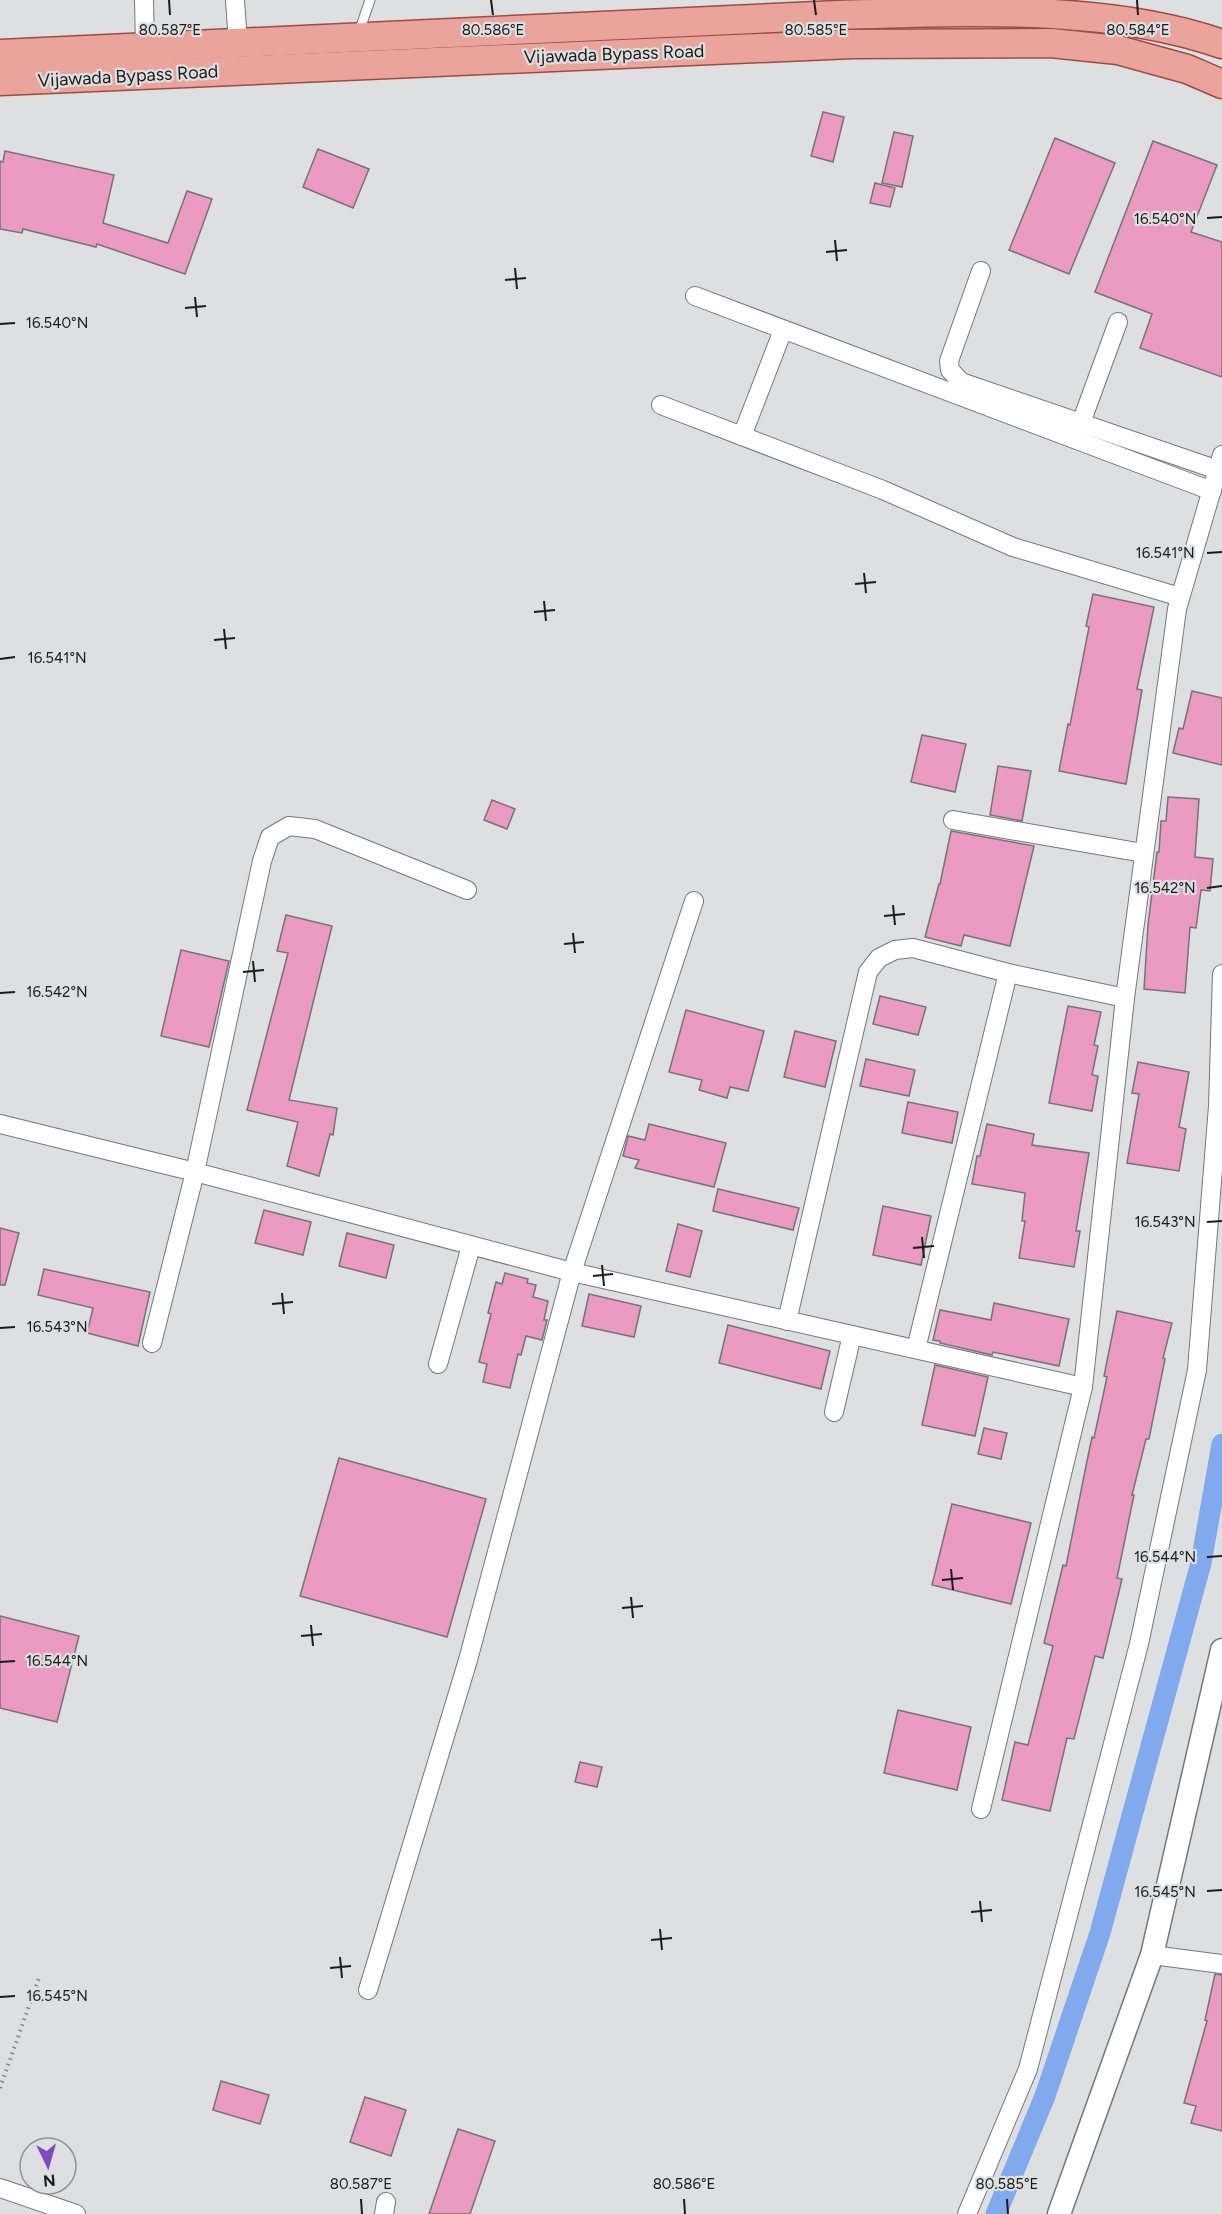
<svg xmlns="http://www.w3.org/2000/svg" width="1222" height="2214" font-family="Figtree,sans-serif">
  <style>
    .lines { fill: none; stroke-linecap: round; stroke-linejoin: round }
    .canal { stroke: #81a9ed; stroke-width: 21 }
    .building { fill: #eb9ac2; stroke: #767475; stroke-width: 1.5 }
    .service-casing { stroke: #767778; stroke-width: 11 }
    .minor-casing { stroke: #767778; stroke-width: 20 }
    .tertiary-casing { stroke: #767778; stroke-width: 25 }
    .primary-casing { stroke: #9a4c44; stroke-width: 31 }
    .path { stroke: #848586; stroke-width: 4; stroke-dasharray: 1.5 4.5; stroke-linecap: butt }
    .service { stroke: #fff; stroke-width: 9 }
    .minor { stroke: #fff; stroke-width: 18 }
    .tertiary { stroke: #fff; stroke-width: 22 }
    .primary { stroke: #eba49c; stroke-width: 28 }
    .ticks { fill: none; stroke: #1b1b1b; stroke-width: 2 }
    .labels { text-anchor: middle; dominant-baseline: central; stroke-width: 4.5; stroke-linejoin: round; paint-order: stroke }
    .street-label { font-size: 18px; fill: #1b1b1b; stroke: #dedfe0 }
    .ticks-label { font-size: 15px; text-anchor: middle; fill: #1b1b1b; stroke: #dedfe0; stroke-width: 4.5; stroke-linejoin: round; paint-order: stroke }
  </style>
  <rect width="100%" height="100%" fill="#dedfe0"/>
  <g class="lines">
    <path class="canal" d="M996 2214 1045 2096 1100 1933 1201 1563 1222 1444"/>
  </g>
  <g class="building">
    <path d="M823 112 844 117 833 162 811 156Z"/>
    <path d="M894 132 913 136 902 187 882 183Z"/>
    <path d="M1055 138 1115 163 1069 274 1009 250Z"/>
    <path d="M1153 141 1217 165 1191 232 1222 242V377L1140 348 1152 314 1095 292Z"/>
    <path d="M318 149 369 169 353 208 303 187Z"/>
    <path d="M5 151 114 175 103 223 168 243 187 191 212 199 185 274 97 244 96 247 23 229 22 233 0 229V161L3 162Z"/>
    <path d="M875 183 895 188 890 207 870 203Z"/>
    <path d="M1093 594 1154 607 1137 689 1142 690 1126 784 1059 771 1068 724 1070 725 1089 627 1086 626Z"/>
    <path d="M1192 691 1222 698V765L1173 753 1179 728 1183 729Z"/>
    <path d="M922 735 966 744 955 792 911 782Z"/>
    <path d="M998 766 1031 771 1022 821 990 815Z"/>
    <path d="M1168 797 1199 799 1195 857 1213 859 1210 891 1201 890 1196 928 1190 927 1185 993 1144 989 1148 925 1157 852H1159L1161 821H1166Z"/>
    <path d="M492 800 515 809 507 829 484 820Z"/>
    <path d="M951 831 1034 846 1010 946 964 935 961 946 925 937 939 884H940Z"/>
    <path d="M286 915 332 926 289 1100 337 1108 333 1135 330 1134 319 1176 287 1166 298 1122 247 1110 288 953 277 951Z"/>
    <path d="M181 950 229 961 209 1047 161 1036Z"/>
    <path d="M880 996 926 1007 918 1035 873 1024Z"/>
    <path d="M1068 1006 1101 1012 1094 1045 1098 1046 1092 1075 1098 1076 1092 1111 1049 1103Z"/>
    <path d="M686 1010 764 1031 748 1091 730 1087 727 1098 699 1090 702 1080 669 1072Z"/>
    <path d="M795 1031 836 1041 825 1087 784 1077Z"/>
    <path d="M866 1059 915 1070 909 1096 860 1086Z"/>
    <path d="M1138 1062 1189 1072 1179 1127 1186 1129 1179 1171 1127 1163 1139 1094 1132 1093Z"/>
    <path d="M908 1102 958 1112 952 1143 902 1133Z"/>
    <path d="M649 1124 726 1143 714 1187 635 1168 639 1160 623 1156 628 1136 645 1140Z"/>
    <path d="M987 1124 1034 1134 1032 1145 1089 1153 1076 1231H1080L1074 1267 1019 1258 1025 1221H1022L1025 1193 972 1184 977 1156H980Z"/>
    <path d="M718 1189 799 1208 793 1230 713 1211Z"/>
    <path d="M883 1206 931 1216 921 1265 873 1255Z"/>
    <path d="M264 1210 311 1222 303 1255 255 1243Z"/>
    <path d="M678 1224 702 1231 690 1277 666 1271Z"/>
    <path d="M0 1228 19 1233 5 1285H0Z"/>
    <path d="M347 1233 394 1245 386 1278 339 1266Z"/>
    <path d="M44 1269 150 1292 138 1346 87 1333 93 1308 38 1295Z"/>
    <path d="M505 1273 528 1279 527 1283 536 1285 533 1297 548 1301 544 1320H547L542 1340 526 1336 521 1355 518 1354 510 1388 483 1382 487 1364 479 1362 491 1314 488 1313 496 1282 502 1284Z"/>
    <path d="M589 1294 641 1306 634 1337 582 1326Z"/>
    <path d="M994 1303 1069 1319 1059 1366 993 1352 992 1355 940 1343V1341L933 1340 940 1310 991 1320Z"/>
    <path d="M1117 1311 1172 1323 1163 1358 1165 1359 1149 1439H1146L1132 1495H1134L1117 1578 1122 1579 1103 1658 1095 1656 1074 1739 1067 1738 1050 1811 1002 1800 1015 1742 1028 1745 1053 1646 1044 1643 1063 1565 1066 1566 1087 1461 1092 1437 1094 1438 1107 1377 1104 1376Z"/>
    <path d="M728 1325 830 1351 821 1389 719 1363Z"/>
    <path d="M935 1365 988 1377 975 1436 922 1425Z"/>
    <path d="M984 1428 1007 1433 1001 1459 978 1454Z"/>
    <path d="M339 1458 486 1499 447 1637 300 1596Z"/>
    <path d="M952 1504 1031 1523 1011 1604 932 1585Z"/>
    <path d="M0 1616 79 1636 57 1722 0 1708Z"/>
    <path d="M898 1710 971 1727 957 1790 884 1773Z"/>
    <path d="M580 1762 602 1767 597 1787 575 1782Z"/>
    <path d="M1215 1974 1222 1975V2131L1191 2123 1196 2106 1184 2103 1207 2021 1205 2020Z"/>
    <path d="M221 2081 269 2095 260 2124 213 2110Z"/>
    <path d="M365 2097 406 2110 391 2156 350 2142Z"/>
    <path d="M458 2129 495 2141 481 2182 470 2214H429Z"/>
  </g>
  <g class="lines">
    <defs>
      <path id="service" d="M359 32 370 0"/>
      <g id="minor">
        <path d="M144 0 145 47"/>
        <path d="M235 0 238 43"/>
        <path d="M981 271 949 361 950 370 961 382 1218 470"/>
        <path d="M695 296 1212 491"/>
        <path d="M661 405 883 490 1013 547 1180 597"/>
        <path d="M1081 423 1118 322"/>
        <path d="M742 436 783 330"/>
        <path d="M953 820 1143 853"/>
        <path d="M0 1124 195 1172 572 1272 694 901"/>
        <path d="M787 1321 868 972 879 958 895 950 913 948 1008 973 1125 998"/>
        <path d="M152 1343 195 1172 262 861 270 837 289 826 315 829 467 890"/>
        <path d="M916 1349 1008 973"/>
        <path d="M438 1364 471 1246"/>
        <path d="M834 1412 852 1335"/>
        <path d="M981 1809 1083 1387"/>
        <path d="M1152 1955 1222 1964"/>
        <path d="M368 1990 468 1660 572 1272 1083 1387 1125 998 1177 609 1222 455"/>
        <path d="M0 2188 76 2214"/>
        <path d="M384 2214 386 2202"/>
        <path d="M967 2214 1028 2069 1139 1644 1197 1370 1218 1106 1222 974"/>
      </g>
      <path id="tertiary" d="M1059 2214 1152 1955 1222 1650"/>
      <g id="primary">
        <path d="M0 54 838 15C961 12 1105 3 1222 44"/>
        <path d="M0 81 852 44 1051 43 1118 50 1187 69 1222 84"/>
      </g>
    </defs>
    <use href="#service" class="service-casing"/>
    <use href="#minor" class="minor-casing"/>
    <use href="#tertiary" class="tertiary-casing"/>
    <use href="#primary" class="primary-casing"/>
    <path class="path" d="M0 2088 40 1975"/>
    <use href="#service" class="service"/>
    <use href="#minor" class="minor"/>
    <use href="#tertiary" class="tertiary"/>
    <use href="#primary" class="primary"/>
  </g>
  <path class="ticks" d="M169 0 170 15M491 0 493 15M814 0 816 15M1137 0 1138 15M1207 218 1222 217M835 240 837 261M826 252 847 250M515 268 517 289M505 280 526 278M195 297 197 317M185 308 206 306M0 324 15 323M1207 553 1222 552M864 573 866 593M855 584 876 582M544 601 546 621M534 612 555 610M224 629 226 649M214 640 235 638M0 659 15 657M1207 888 1222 886M893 905 895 925M884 916 905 914M573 933 575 953M564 944 584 942M253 961 255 982M243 972 264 970M0 993 15 992M1207 1222 1222 1221M922 1237 924 1258M913 1248 934 1246M602 1265 604 1286M593 1276 613 1274M282 1293 284 1314M272 1304 293 1302M0 1328 15 1327M1207 1557 1222 1556M951 1569 953 1590M942 1580 963 1578M631 1597 633 1618M622 1608 643 1606M311 1625 313 1646M301 1636 322 1634M0 1662 15 1661M1207 1891 1222 1890M980 1901 982 1922M971 1912 992 1910M660 1929 662 1950M651 1940 672 1938M340 1957 342 1978M330 1968 351 1966M0 1997 15 1996M361 2199 362 2214M684 2199 685 2214M1007 2199 1008 2214"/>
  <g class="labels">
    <g class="street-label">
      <text transform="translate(614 54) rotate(-2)">Vijawada Bypass Road</text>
      <text transform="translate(128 76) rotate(-3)">Vijawada Bypass Road</text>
    </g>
  </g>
  <g class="ticks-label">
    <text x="1138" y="35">80.584°E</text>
    <text x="170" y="35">80.587°E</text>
    <text x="493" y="35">80.586°E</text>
    <text x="816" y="35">80.585°E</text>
    <text x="1165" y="224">16.540°N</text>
    <text x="57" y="328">16.540°N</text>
    <text x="1165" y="558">16.541°N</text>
    <text x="57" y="663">16.541°N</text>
    <text x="1165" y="893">16.542°N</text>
    <text x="57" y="997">16.542°N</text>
    <text x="1165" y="1227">16.543°N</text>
    <text x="57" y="1332">16.543°N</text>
    <text x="1165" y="1562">16.544°N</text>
    <text x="57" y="1666">16.544°N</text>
    <text x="1165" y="1897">16.545°N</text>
    <text x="57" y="2001">16.545°N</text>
    <text x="361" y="2189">80.587°E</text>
    <text x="684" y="2189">80.586°E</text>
    <text x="1007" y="2189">80.585°E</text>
  </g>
  <g transform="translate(48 2166) rotate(175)"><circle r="28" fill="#dedfe0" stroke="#909191" stroke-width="1.5"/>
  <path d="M0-4.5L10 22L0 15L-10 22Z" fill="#7f49c1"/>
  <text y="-9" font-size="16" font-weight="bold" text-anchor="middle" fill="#1b1b1b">N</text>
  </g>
</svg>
